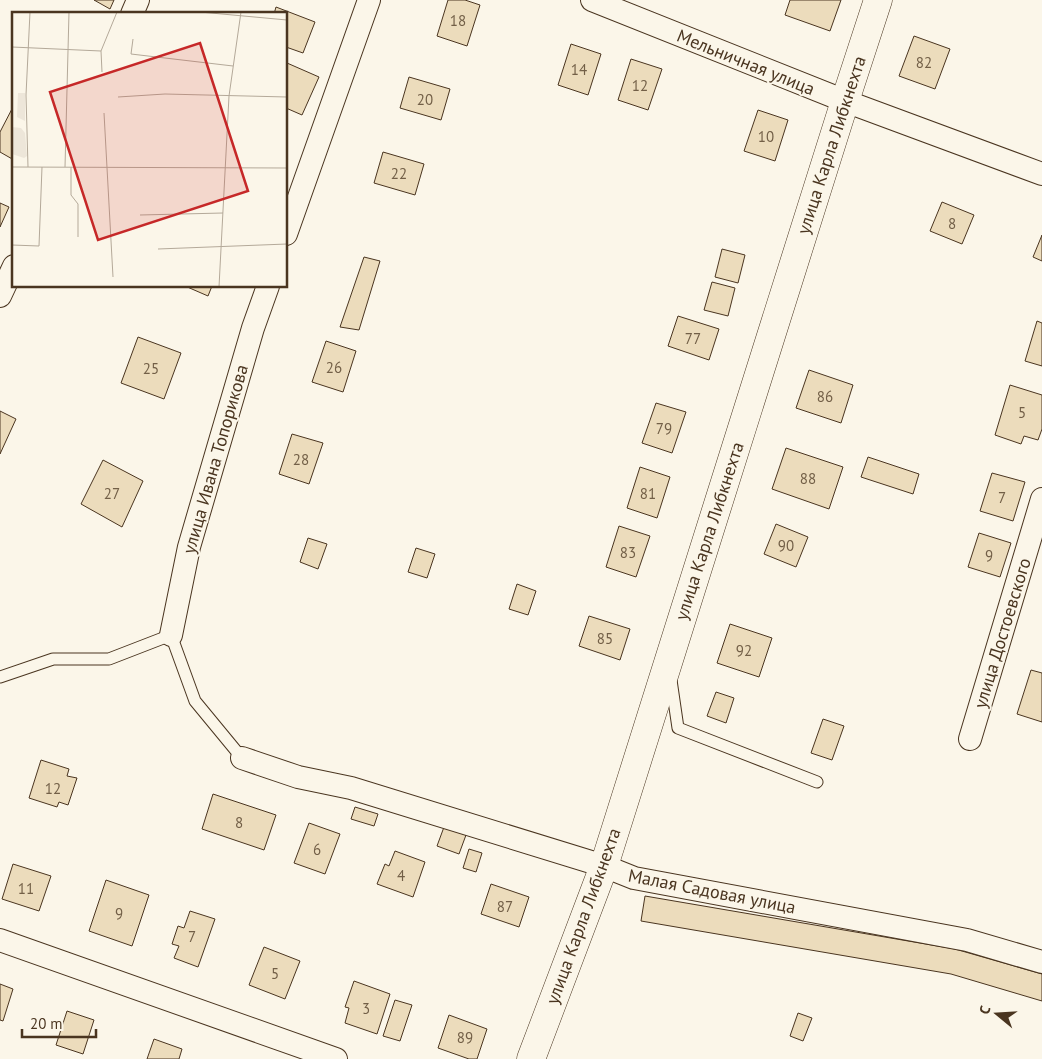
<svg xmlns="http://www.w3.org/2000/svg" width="1042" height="1059" font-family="'PT Sans',sans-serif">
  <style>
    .building { fill: #ecdcbc; stroke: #4a3520 }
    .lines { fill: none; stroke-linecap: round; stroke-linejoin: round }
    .lane-casing { stroke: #4a3520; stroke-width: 13 }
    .street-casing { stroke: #4a3520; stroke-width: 24 }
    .secondary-casing { stroke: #4a3520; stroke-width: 29 }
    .lane { stroke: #fbf6e9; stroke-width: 11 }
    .street { stroke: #fbf6e9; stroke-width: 22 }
    .secondary { stroke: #fbf6e9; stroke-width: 28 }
    .labels { text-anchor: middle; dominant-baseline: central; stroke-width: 4; stroke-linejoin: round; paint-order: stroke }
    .number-label { font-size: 15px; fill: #725f47 }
    .street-label { font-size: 18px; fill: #4a3520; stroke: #fbf6e9 }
    .inset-road { fill: none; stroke: #b4a999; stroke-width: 1 }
    .view { fill: #c62828; fill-opacity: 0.15; stroke: #c62828; stroke-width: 2.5 }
    .inset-edge { fill: none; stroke: #4a3520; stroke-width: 2.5 }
  </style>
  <rect width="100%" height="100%" fill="#fbf6e9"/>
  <g class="building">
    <path d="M94 0H114L110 9Z"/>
    <path d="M448 0H465L480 5 467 46 437 36Z"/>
    <path d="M790 0H841L830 31 785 15Z"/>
    <path d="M276 7 315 22 303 53 286 47V14H274Z"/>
    <path d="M914 36 950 49 935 89 899 76Z"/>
    <path d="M571 44 601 54 588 95 558 85Z"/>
    <path d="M631 59 662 69 648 110 618 100Z"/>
    <path d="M287 63 319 77 302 115 286 108V66Z"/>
    <path d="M409 77 450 89 441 120 400 108Z"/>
    <path d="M14 105V160L0 152V132Z"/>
    <path d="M758 110 788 120 775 161 744 151Z"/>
    <path d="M383 152 424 164 415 195 374 183Z"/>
    <path d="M942 202 974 215 962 244 930 231Z"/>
    <path d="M0 203 9 207 0 227Z"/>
    <path d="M1042 235V261L1033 257Z"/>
    <path d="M722 249 745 255 738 283 715 277Z"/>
    <path d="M364 257 380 261 359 330 340 327Z"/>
    <path d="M712 282 735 288 728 316 704 310Z"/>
    <path d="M185 286H212L208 296Z"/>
    <path d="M678 316 719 329 709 360 668 346Z"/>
    <path d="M1037 321 1042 323V366L1025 361Z"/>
    <path d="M138 337 181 353 164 399 121 383Z"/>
    <path d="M326 341 356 351 343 392 312 382Z"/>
    <path d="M809 370 853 385 841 423 796 408Z"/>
    <path d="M1010 385 1042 395V429L1038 440 1024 436 1021 444 995 435Z"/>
    <path d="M656 403 686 412 672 453 642 443Z"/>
    <path d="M0 411 16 419 0 454Z"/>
    <path d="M292 434 323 443 309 484 279 474Z"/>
    <path d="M786 448 843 467 829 509 772 489Z"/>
    <path d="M868 457 919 474 913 494 861 477Z"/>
    <path d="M103 460 143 481 122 527 81 504Z"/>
    <path d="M640 467 670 477 657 518 627 508Z"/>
    <path d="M992 473 1025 482 1013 521 980 511Z"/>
    <path d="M776 524 808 537 796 567 764 554Z"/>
    <path d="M619 526 650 536 636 577 606 567Z"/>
    <path d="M979 533 1011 543 1000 577 968 567Z"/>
    <path d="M308 538 327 544 318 569 300 562Z"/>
    <path d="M416 548 435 554 427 578 408 572Z"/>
    <path d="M517 584 536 591 528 615 509 609Z"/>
    <path d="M589 616 630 629 620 660 579 646Z"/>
    <path d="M730 624 772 638 759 677 717 663Z"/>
    <path d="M1031 670 1042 673V722L1017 714Z"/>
    <path d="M716 692 734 698 726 723 707 716Z"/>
    <path d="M823 719 844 726 832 760 811 753Z"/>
    <path d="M41 760 69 769 67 776 77 778 68 805 59 802 57 807 29 798Z"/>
    <path d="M213 794 276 815 264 850 202 829Z"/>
    <path d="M355 807 378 814 374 826 351 819Z"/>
    <path d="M309 823 340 834 325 874 294 863Z"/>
    <path d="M444 827 466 835 459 854 437 846Z"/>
    <path d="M469 849 482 853 476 872 463 868Z"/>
    <path d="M395 851 425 862 413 897 377 884 385 864 389 866Z"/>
    <path d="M13 864 51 876 39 911 2 899Z"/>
    <path d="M106 880 149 895 132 946 89 931Z"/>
    <path d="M491 884 529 897 519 927 481 914Z"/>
    <path d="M645 896 955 949 1042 974V1001L951 974 641 921Z"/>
    <path d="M190 911 215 919 198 967 174 958 179 946 172 944 178 926 184 928Z"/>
    <path d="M264 947 300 961 285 999 249 985Z"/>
    <path d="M354 981 390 994 377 1034 345 1023 349 1008 345 1007Z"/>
    <path d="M0 984 13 989 3 1021 0 1020Z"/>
    <path d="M395 1000 412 1005 400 1041 383 1036Z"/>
    <path d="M67 1011 94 1020 83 1054 56 1045Z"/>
    <path d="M798 1013 812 1018 803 1041 790 1036Z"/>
    <path d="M449 1015 487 1029 477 1059H469L438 1048Z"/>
    <path d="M154 1039 182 1049 179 1059H147Z"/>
  </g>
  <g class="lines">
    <defs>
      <g id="lane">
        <path d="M0 677 53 659H109L171 635 195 701 242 758"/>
        <path d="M671 680 678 728 817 782"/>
      </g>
      <g id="street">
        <path d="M592 0 845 101 1042 174"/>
        <path d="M132 14 138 0"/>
        <path d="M286 234 369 0"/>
        <path d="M0 296 14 266"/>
        <path d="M171 635 189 547 253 328 268 286"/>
        <path d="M970 739 1042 499"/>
        <path d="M242 758 298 777 351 788 604 866 634 878 967 940 1042 962"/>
        <path d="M0 940 336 1059"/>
      </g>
      <path id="secondary" d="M531 1059 604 866 845 101 878 0"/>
    </defs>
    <use href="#lane" class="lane-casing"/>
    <use href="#street" class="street-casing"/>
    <use href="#secondary" class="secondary-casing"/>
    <use href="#lane" class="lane"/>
    <use href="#street" class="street"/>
    <use href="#secondary" class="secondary"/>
  </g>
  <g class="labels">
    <g class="number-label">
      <text x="458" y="20">18</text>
      <text x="924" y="62">82</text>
      <text x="579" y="69">14</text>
      <text x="640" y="85">12</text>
      <text x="425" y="99">20</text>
      <text x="766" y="136">10</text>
      <text x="399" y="173">22</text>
      <text x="952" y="223">8</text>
      <text x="693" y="338">77</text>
      <text x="334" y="367">26</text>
      <text x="151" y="368">25</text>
      <text x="825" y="396">86</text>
      <text x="1022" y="412">5</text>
      <text x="664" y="428">79</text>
      <text x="301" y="459">28</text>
      <text x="808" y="478">88</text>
      <text x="112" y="493">27</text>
      <text x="648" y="493">81</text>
      <text x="1002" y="497">7</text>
      <text x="786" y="545">90</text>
      <text x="628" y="552">83</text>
      <text x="989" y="555">9</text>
      <text x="605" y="638">85</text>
      <text x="744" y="650">92</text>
      <text x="53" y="788">12</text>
      <text x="239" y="822">8</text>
      <text x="317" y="849">6</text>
      <text x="401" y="875">4</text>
      <text x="26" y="888">11</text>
      <text x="505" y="906">87</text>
      <text x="119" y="913">9</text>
      <text x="192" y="936">7</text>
      <text x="275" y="973">5</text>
      <text x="366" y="1008">3</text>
      <text x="465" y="1037">89</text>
    </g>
    <g class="street-label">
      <text transform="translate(746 62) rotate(22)">Мельничная улица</text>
      <text transform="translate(831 145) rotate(-72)">улица Карла Либкнехта</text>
      <text transform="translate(215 459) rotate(-74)">улица Ивана Топорикова</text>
      <text transform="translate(709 531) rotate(-72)">улица Карла Либкнехта</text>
      <text transform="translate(1002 633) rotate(-73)">улица Достоевского</text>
      <text transform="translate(712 891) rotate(11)">Малая Садовая улица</text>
      <text transform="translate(583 916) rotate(-70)">улица Карла Либкнехта</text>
    </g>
  </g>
  <g transform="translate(12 12)">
    <rect width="275" height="275" fill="#fbf6e9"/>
    <path d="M6 81H13V109L5 105ZM0 115 9 116 13 121 15 144 12 146 0 142Z" fill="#ede6d9"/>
    <path class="inset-road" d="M188 0 275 8M121 27 119 42 221 54M0 35 89 39M90 60 89 39 105 0M106 85 153 82 275 85M92 101 101 265M0 155 275 156M16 155 14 83 18 0M53 155 57 0M59 155V183L66 192V225M128 203 211 201M0 233 27 234 30 155M146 237 275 232M207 275 217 84 229 0"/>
    <path class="view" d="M188 31 236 179 86 228 38 80Z"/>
    <rect width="275" height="275" class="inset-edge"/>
  </g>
  <g transform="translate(997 1014) rotate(288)" stroke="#fbf6e9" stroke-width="4" paint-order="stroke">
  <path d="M0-4L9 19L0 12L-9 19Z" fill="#4a3520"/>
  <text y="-8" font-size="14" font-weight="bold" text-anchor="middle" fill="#4a3520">С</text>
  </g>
  <path d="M22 1029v8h74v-8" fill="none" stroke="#4a3520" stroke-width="2.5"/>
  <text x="30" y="1029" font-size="15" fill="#4a3520" stroke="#fbf6e9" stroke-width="4" paint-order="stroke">20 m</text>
</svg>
